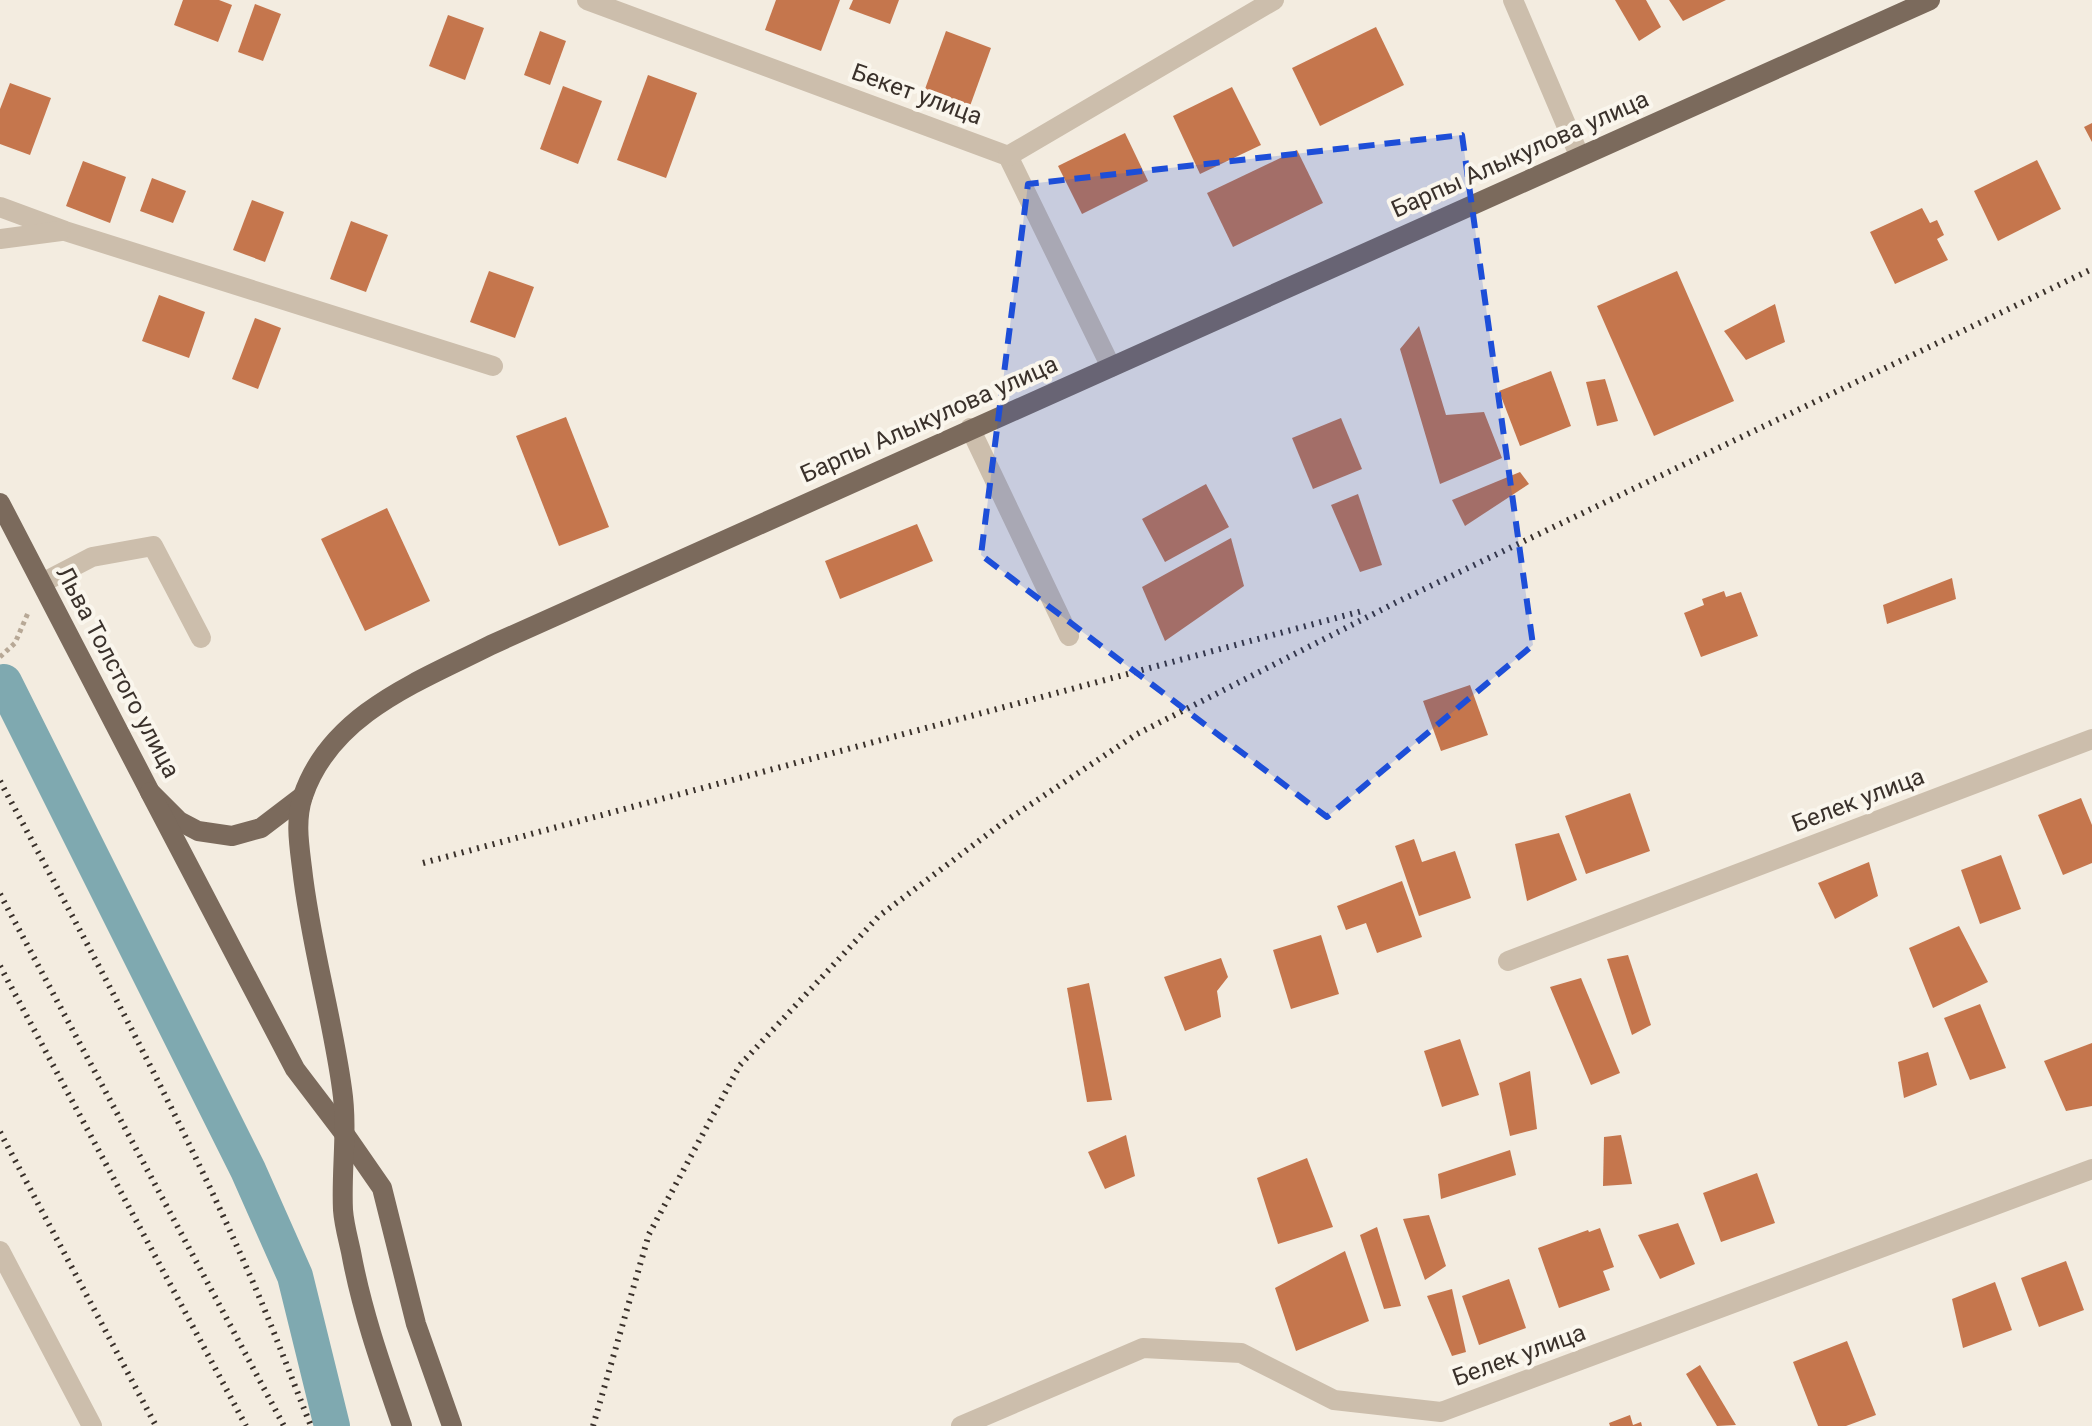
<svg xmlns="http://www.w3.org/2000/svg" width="2092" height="1426" font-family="Roboto,sans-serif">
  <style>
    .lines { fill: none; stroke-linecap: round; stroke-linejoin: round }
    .canal { stroke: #7fa9b0; stroke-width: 36 }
    .building { fill: #c5764d }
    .path { stroke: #b7a896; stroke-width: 5; stroke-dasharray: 4 4; stroke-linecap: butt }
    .minor { stroke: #ccbeac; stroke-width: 20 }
    .major { stroke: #7b6a5c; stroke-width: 20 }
    .rail { stroke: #3a312b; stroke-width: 6; stroke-dasharray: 2 6; stroke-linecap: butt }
    .marked { fill: #1d4ed8; fill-opacity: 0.2; stroke: #1d4ed8; stroke-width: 6; stroke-dasharray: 16 10; stroke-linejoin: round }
    .labels { text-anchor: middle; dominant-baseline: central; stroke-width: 8; stroke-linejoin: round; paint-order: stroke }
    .street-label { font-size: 24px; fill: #3a312b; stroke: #faf6ed }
  </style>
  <rect width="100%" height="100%" fill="#f3ece0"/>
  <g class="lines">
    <path class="canal" d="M4 682 248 1170 295 1276 332 1426"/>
  </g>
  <g class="building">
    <path d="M183 0H219L232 5 218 42 174 25Z"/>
    <path d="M776 0H840L821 51 765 30Z"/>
    <path d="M853 0H899L890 24 849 9Z"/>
    <path d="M1615 0H1646L1661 27 1639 41Z"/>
    <path d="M1669 0H1726L1683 21Z"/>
    <path d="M255 4 281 14 263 61 238 52Z"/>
    <path d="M448 15 484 28 465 80 429 66Z"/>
    <path d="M1376 27 1404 85 1320 126 1292 68Z"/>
    <path d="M540 31 566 41 550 85 524 75Z"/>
    <path d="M946 31 991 48 970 106 925 89Z"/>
    <path d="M648 75 697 93 666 178 617 160Z"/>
    <path d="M10 83 51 98 30 155 0 144V109Z"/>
    <path d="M563 86 602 101 578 164 540 149Z"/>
    <path d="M1232 87 1261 145 1200 174 1173 116Z"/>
    <path d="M2092 123V142L2084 127Z"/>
    <path d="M1125 133 1148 181 1082 214 1058 166Z"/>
    <path d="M1297 150 1323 203 1233 247 1207 193Z"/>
    <path d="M2037 160 2061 209 1998 241 1974 191Z"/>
    <path d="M83 161 126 177 110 223 66 206Z"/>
    <path d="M152 178 186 191 173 223 140 211Z"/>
    <path d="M252 200 284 212 265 262 233 250Z"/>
    <path d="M1922 208 1930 223 1937 220 1944 235 1937 239 1948 260 1895 284 1870 232Z"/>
    <path d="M351 221 388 235 366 292 330 279Z"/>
    <path d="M489 271 534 287 515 338 470 322Z"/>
    <path d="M1677 271 1734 401 1654 436 1597 306Z"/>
    <path d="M159 295 205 312 189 358 142 341Z"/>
    <path d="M1775 304 1785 342 1746 360 1724 331Z"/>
    <path d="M255 318 281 328 258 389 232 379Z"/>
    <path d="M1419 326 1446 415 1484 412 1502 458 1440 484 1400 349Z"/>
    <path d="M1551 371 1571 426 1520 446 1499 391Z"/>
    <path d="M1605 379 1618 421 1597 426 1586 382Z"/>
    <path d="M566 417 609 527 559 546 516 436Z"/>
    <path d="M1341 418 1362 469 1313 489 1292 438Z"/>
    <path d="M1520 472 1529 484 1465 526 1452 500Z"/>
    <path d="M1206 484 1229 527 1165 562 1142 519Z"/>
    <path d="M1358 494 1382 565 1360 572 1331 505Z"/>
    <path d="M387 508 430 601 365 631 321 539Z"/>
    <path d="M917 524 933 561 840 599 825 561Z"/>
    <path d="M1231 538 1244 586 1165 641 1142 587Z"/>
    <path d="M1952 578 1956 599 1887 624 1883 605Z"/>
    <path d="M1724 591 1726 597 1741 592 1758 636 1701 657 1684 613 1704 605 1702 599Z"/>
    <path d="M1470 685 1488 735 1441 751 1423 701Z"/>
    <path d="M1630 793 1650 851 1586 874 1565 816Z"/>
    <path d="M2081 798 2092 825V863L2063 875 2038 815Z"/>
    <path d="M1559 833 1577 880 1527 901 1515 844Z"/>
    <path d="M1414 839 1422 862 1455 851 1471 898 1419 916 1395 846Z"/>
    <path d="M2001 855 2021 909 1980 924 1961 870Z"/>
    <path d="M1869 862 1878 896 1835 919 1818 883Z"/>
    <path d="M1402 881 1422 937 1377 953 1366 923 1346 930 1337 906Z"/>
    <path d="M1959 926 1988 982 1933 1008 1909 948Z"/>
    <path d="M1321 935 1339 994 1291 1009 1273 950Z"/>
    <path d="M1628 955 1651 1025 1632 1035 1607 959Z"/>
    <path d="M1221 958 1228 977 1217 991 1221 1017 1185 1031 1164 977Z"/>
    <path d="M1581 978 1620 1073 1591 1085 1550 987Z"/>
    <path d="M1089 983 1112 1100 1087 1102 1067 988Z"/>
    <path d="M1980 1004 2006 1068 1970 1080 1944 1018Z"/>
    <path d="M1460 1039 1479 1095 1442 1107 1424 1051Z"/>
    <path d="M2092 1043V1106L2066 1111 2044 1061Z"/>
    <path d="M1928 1052 1937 1085 1904 1098 1898 1062Z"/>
    <path d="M1530 1071 1537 1129 1510 1136 1499 1083Z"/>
    <path d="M1126 1135 1135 1176 1105 1189 1088 1152Z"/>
    <path d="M1621 1135 1632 1184 1603 1186 1604 1137Z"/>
    <path d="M1510 1150 1516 1175 1441 1199 1438 1174Z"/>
    <path d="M1307 1158 1333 1227 1278 1244 1257 1178Z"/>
    <path d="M1757 1173 1775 1223 1721 1242 1703 1193Z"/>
    <path d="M1429 1215 1446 1266 1425 1280 1403 1219Z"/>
    <path d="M1678 1223 1695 1264 1660 1279 1638 1235Z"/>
    <path d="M1377 1227 1401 1306 1384 1309 1360 1235Z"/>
    <path d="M1600 1228 1614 1267 1603 1271 1610 1290 1559 1308 1538 1248 1588 1230 1589 1232Z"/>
    <path d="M1345 1251 1369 1321 1296 1351 1275 1288Z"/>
    <path d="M2066 1261 2084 1310 2039 1327 2021 1278Z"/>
    <path d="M1509 1279 1526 1328 1479 1345 1462 1296Z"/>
    <path d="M1995 1282 2012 1330 1963 1348 1952 1299Z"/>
    <path d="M1452 1289 1466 1352 1452 1356 1427 1296Z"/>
    <path d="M1847 1341 1876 1415 1846 1426H1818L1793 1362Z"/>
    <path d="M1700 1365 1736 1425 1717 1426 1686 1374Z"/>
    <path d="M1630 1415 1633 1425 1641 1422 1642 1426H1610L1609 1423Z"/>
  </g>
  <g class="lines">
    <path class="path" d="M0 657 15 643 28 613"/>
    <g class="minor">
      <path d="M587 0 1008 156 1111 367"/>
      <path d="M1513 0 1579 155"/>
      <path d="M1008 156 1274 0"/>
      <path d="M0 207 65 231 493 366"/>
      <path d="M0 239 61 231"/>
      <path d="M970 428 1069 636"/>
      <path d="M42 583 92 557 153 546 201 638"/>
      <path d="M1508 961 2092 739"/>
      <path d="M0 1251 92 1426"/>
      <path d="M961 1426 1143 1348 1241 1353 1334 1400 1441 1412 2092 1169"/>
    </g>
    <g class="major">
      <path d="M0 503 150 792 179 821 198 831 232 836 261 828 303 796"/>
      <path d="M150 792 295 1069 346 1136 382 1188 416 1324 452 1426"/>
      <path d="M402 1426C382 1368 362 1312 351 1252 348 1238 344 1224 343 1210 341 1169 348 1130 342 1089 332 1015 310 942 302 868 299 844 295 820 303 796 331 713 420 681 491 645L1930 0"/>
    </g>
    <g class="rail">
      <path d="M0 781C88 945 177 1109 252 1280 273 1328 291 1377 311 1426"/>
      <path d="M423 863 1362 611"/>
      <path d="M0 894 284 1426"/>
      <path d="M0 966 246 1426"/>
      <path d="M0 1132 156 1426"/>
      <path d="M593 1426 649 1234 740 1065 879 916 1004 822 1137 734 1397 602 2092 269"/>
    </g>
  </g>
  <path class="marked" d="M1462 135 1533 645 1327 817 981 555 1028 184Z"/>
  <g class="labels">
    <g class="street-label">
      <text transform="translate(917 94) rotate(20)">Бекет улица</text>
      <text transform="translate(1520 154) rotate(-24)">Барпы Алыкулова улица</text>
      <text transform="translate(929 419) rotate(-24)">Барпы Алыкулова улица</text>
      <text transform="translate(118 672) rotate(62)">Льва Толстого улица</text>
      <text transform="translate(1858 800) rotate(-21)">Белек улица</text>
      <text transform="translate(1519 1355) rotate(-20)">Белек улица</text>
    </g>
  </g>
</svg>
